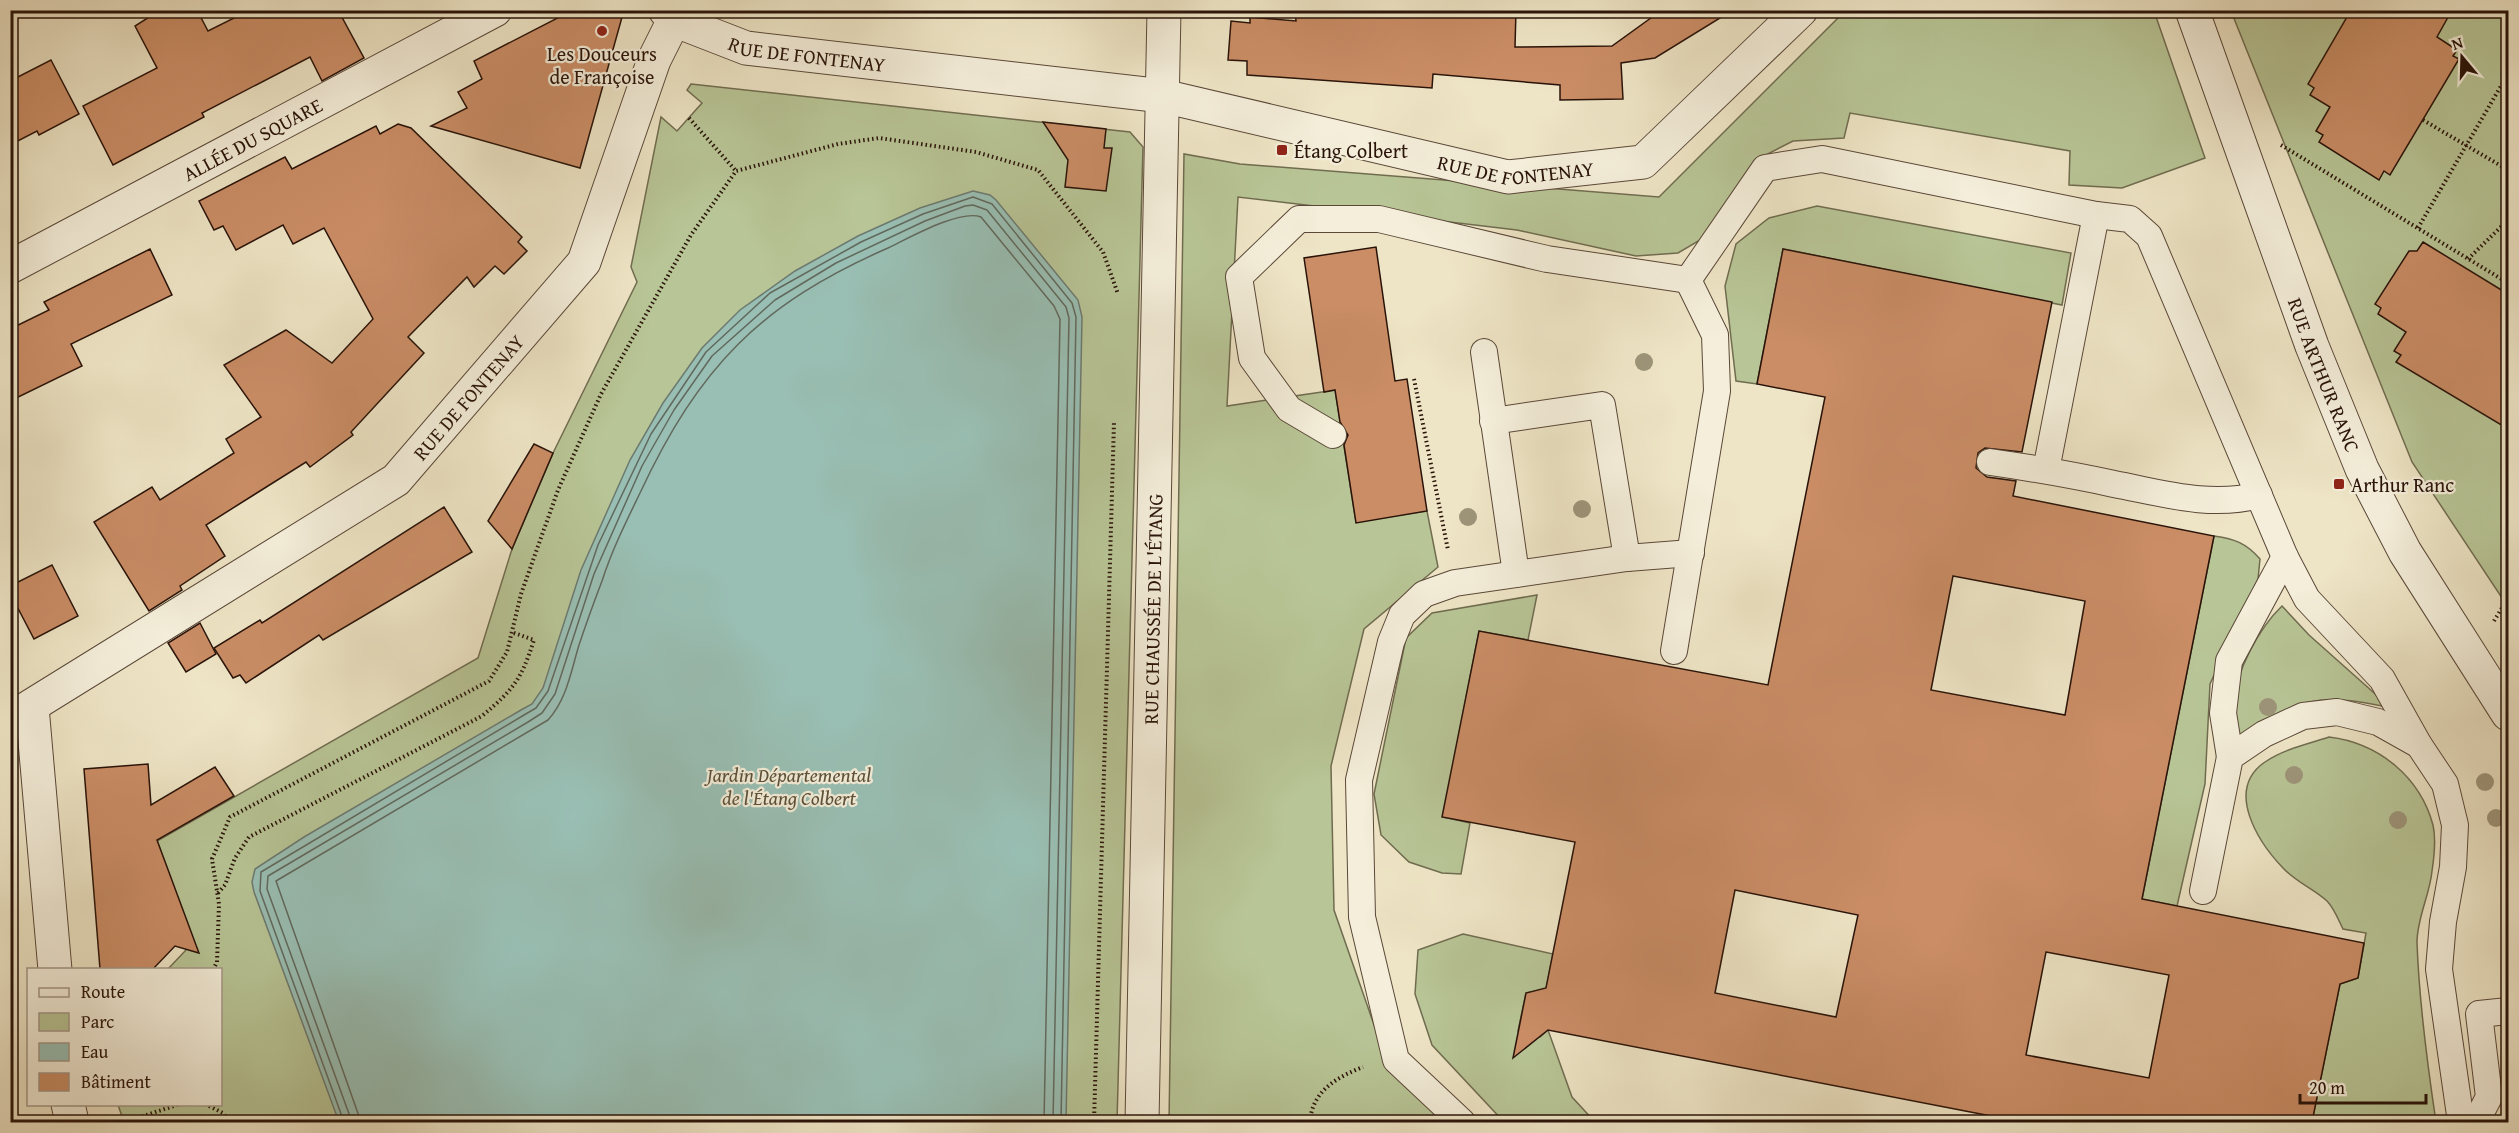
<svg xmlns="http://www.w3.org/2000/svg" width="2519" height="1133" font-family="'Gentium Book Plus',serif">
  <style>
    .green { fill: #b8c596; stroke: #706c50; stroke-width: 1.5 }
    .water { fill: #99bfb4; stroke: #6c7a70; stroke-width: 1.5 }
    .lines { fill: none; stroke-linecap: round; stroke-linejoin: round }
    .shore { stroke: #61695e; stroke-width: 1.5 }
    .building { fill: #ca8d66; stroke: #291309; stroke-width: 1.5; fill-rule: evenodd }
    .service-casing { stroke: #5a4838; stroke-width: 28 }
    .minor-casing { stroke: #5a4838; stroke-width: 35 }
    .path { stroke: #291309; stroke-width: 4; stroke-dasharray: 1.5 3; stroke-linecap: butt }
    .service { stroke: #f4eeda; stroke-width: 26 }
    .minor { stroke: #f4eeda; stroke-width: 33 }
    .tree { fill: #9d9479 }
    .poi-dot { fill: #8f2418; stroke: #f4eeda; stroke-width: 2 }
    .labels { text-anchor: middle; dominant-baseline: central; stroke-width: 4.5; stroke-linejoin: round; paint-order: stroke }
    .street-label { font-size: 20px; fill: #291309; stroke: #f4eeda }
    .poi-label { font-size: 20px; fill: #291309; stroke: #f4eeda; text-anchor: start }
    .park-label { font-size: 20px; font-style: italic; fill: #5b513a; stroke: #f4eeda }
  </style>
  <rect width="100%" height="100%" fill="#eee5c6"/>
  <filter id="stains"><feTurbulence type="fractalNoise" baseFrequency=".00333" numOctaves="4"/><feColorMatrix values="0 0 0 0 .2 0 0 0 0 .09 0 0 0 0 .02 0 0 0 .5 -.17"/></filter>
  <radialGradient id="worn" r=".72"><stop offset=".6" stop-color="#630" stop-opacity="0"/><stop offset="1" stop-color="#630" stop-opacity=".3"/></radialGradient>
  <g class="green">
    <path d="M1845 11H2154L2205 158 2122 188 2069 185 2070 151 1850 113 1844 138 1793 141 1758 159 1707 236 1678 253 1636 256 1517 230 1238 197 1227 406 1335 390 1356 522 1427 511 1438 567 1364 629 1331 766 1334 910 1387 1062 1446 1122H1169L1184 154 1240 164 1659 197Z"/>
    <path d="M2231 11H2508V607L2412 462Z"/>
    <path d="M691 84 1130 132 1143 147 1117 1122H124L118 1105 220 1104V970L168 969 186 950 190 931 157 841 478 658 512 549 554 451 637 282 631 267 661 117 677 131 702 103 687 90Z"/>
    <path d="M1817 206 2071 253 2062 305 1783 249 1757 384 1736 381 1725 286 1736 244 1769 218Z"/>
    <path d="M2214 536C2235 539 2246 543 2260 559L2258 579 2210 684 2205 784 2177 906 2142 899Z"/>
    <path d="M1537 595 1528 640 1479 631 1443 817 1470 823 1461 874 1442 873 1409 862 1381 835 1374 794 1406 638 1432 613Z"/>
    <path d="M2282 606 2309 635 2391 708C2322 692 2291 697 2236 742 2235 730 2231 716 2233 704 2236 671 2259 628 2282 606Z"/>
    <path d="M2329 737C2379 743 2420 777 2433 825 2436 838 2434 858 2432 871 2430 894 2417 918 2417 942 2419 1003 2427 1062 2436 1122H2312L2340 984 2358 978 2366 933 2343 929C2339 921 2334 908 2327 901 2314 889 2296 882 2283 868 2259 843 2224 790 2265 762 2284 749 2308 744 2329 737Z"/>
    <path d="M1463 934 1553 954 1546 989 1526 993 1518 1031 1540 1037 1548 1030 1572 1097 1595 1122H1504L1432 1045 1415 994 1418 950Z"/>
  </g>
  <path class="water" d="M973 191 990 195 996 200 1078 300 1082 317 1066 1122H339L254 892 252 882 255 869 304 837 521 710 532 704 543 688 581 570 630 460 663 403 702 348 740 310 795 271 858 236 920 208Z"/>
  <g class="lines">
    <g class="shore">
      <path d="M344 1122 260 891 261 872 524 715 536 708 548 691 598 545 651 434 706 352 770 293 861 242 923 214 973 197 992 204 1072 303 1076 317 1061 1122"/>
      <path d="M352 1122 267 889 268 876 528 722 542 713 555 694 594 574 642 466 674 410 712 356 775 300 836 263 925 221 965 206 973 205 987 210 1066 307 1069 318 1053 1122"/>
      <path d="M361 1122 276 881 548 720C567 699 571 671 579 645 586 624 594 602 602 581 612 550 626 522 640 493 699 367 760 304 888 248 909 238 960 209 981 217L1054 306 1060 319 1044 1122"/>
    </g>
  </g>
  <g class="building">
    <path d="M160 10H197L208 31 250 10H338L364 58 322 81 310 57 202 113 204 117 113 165 83 106 157 68 135 26Z"/>
    <path d="M573 10H624L580 168 431 126 467 108 458 92 482 79 474 61Z"/>
    <path d="M1295 10H1516L1515 47 1612 46 1662 10H1733L1655 58 1621 63 1623 99 1560 100V85L1433 74 1432 88 1247 75V61L1228 60 1231 21 1250 23V17L1296 21Z"/>
    <path d="M2351 10H2452L2437 37 2457 50 2453 56 2459 59 2390 175 2384 171 2379 180 2319 142 2323 135 2316 131 2330 107 2310 95 2314 88 2308 84Z"/>
    <path d="M51 60 79 114 39 135 37 131 10 145V81Z"/>
    <path d="M1043 122 1106 129 1104 148H1112L1106 191 1065 187 1068 160Z"/>
    <path d="M398 124 411 128 522 237 518 242 527 251 504 274 495 266 474 287 467 277 408 337 424 353 351 432 353 435 310 467 306 462 206 525 225 556 180 586 182 590 149 611 94 522 152 487 160 500 234 453 226 439 261 417 224 365 286 330 332 363 373 319 324 228 293 244 283 225 236 250 223 226 214 230 199 201 285 157 292 169 376 126 380 134Z"/>
    <path d="M2423 242 2508 294V429L2396 362 2401 355 2394 351 2406 332 2378 314 2381 308 2375 304 2409 251H2417Z"/>
    <path d="M1376 247 1395 381 1407 379 1427 511 1356 523 1344 445 1348 435 1340 422 1335 390 1324 392 1304 258Z"/>
    <path d="M150 249 172 295 71 344 82 366 10 401V329L49 310 44 302Z"/>
    <path d="M1783 249 2052 302 2022 452 1985 448 1978 453 1976 468 1987 477 2016 481 2013 496 2214 536 2142 899 2364 943 2358 978 2340 984 2312 1122H2022L1548 1030 1513 1058 1526 993 1546 988 1575 842 1442 817 1479 631 1768 685 1825 397 1757 384ZM1953 576 2085 601 2065 715 1931 690ZM1735 890 1858 915 1836 1017 1715 993ZM2046 952 2169 975 2149 1078 2026 1055Z"/>
    <path d="M534 444 553 453 512 549 488 521Z"/>
    <path d="M444 507 472 552 323 640 319 635 246 683 240 675 233 678 214 648 260 620 262 623Z"/>
    <path d="M52 565 78 616 34 639 10 593V586Z"/>
    <path d="M200 623 216 654 186 672 168 643Z"/>
    <path d="M148 764 151 805 215 767 234 796 157 840 199 953 175 946 153 969H100L84 769Z"/>
  </g>
  <g class="lines">
    <defs>
      <g id="service">
        <path d="M1484 352 1516 574"/>
        <path d="M1493 421 1602 405 1627 558"/>
        <path d="M1333 435 1289 409 1252 358 1239 277 1299 219H1379L1547 259 1688 280 1765 168 1822 159 2096 215 2130 219 2149 236 2285 557 2307 599 2382 679 2419 745"/>
        <path d="M1990 462C2032 468 2073 475 2114 484 2162 493 2210 508 2259 495"/>
        <path d="M2046 470 2096 215"/>
        <path d="M1674 651 1717 391 1715 335 1688 280"/>
        <path d="M2230 757 2223 713 2229 661 2285 557"/>
        <path d="M2203 891 2230 757 2264 734 2303 716 2337 712 2378 722 2419 745 2445 784 2455 825 2453 867 2443 922 2439 969 2461 1122"/>
        <path d="M1462 1122 1396 1060 1362 917 1359 780 1391 642 1402 615 1424 594 1455 583 1627 558 1691 553"/>
        <path d="M2476 1122 2489 1097 2479 1014 2508 1011"/>
      </g>
      <g id="minor">
        <path id="s1" d="M665 10 674 20 746 48 1163 96 1508 177 1643 162 1801 10"/>
        <path id="s2" d="M2192 10 2312 346 2362 469 2405 552 2508 714"/>
        <path id="s3" d="M10 267 495 10"/>
        <path d="M32 707 55 970"/>
        <path id="s4" d="M10 719 396 480 584 262 654 60 674 20"/>
        <path d="M68 1104 72 1122"/>
        <path id="s5" d="M1142 1122 1164 10"/>
      </g>
    </defs>
    <use href="#service" class="service-casing"/>
    <use href="#minor" class="minor-casing"/>
    <g class="path">
      <path d="M689 118 736 171"/>
      <path d="M2423 120 2508 170"/>
      <path d="M2281 145 2508 283"/>
      <path d="M2418 228 2508 74"/>
      <path d="M2468 259 2508 220"/>
      <path d="M1414 379 1448 550"/>
      <path d="M2494 621 2508 598"/>
      <path d="M218 893 225 885 235 858 249 837 482 716C514 689 521 680 534 640L511 632"/>
      <path d="M213 970 217 962 219 904 212 859 230 817 489 681 507 652 521 594 558 490 601 394 691 235 736 171 838 144 879 138 976 152 1038 170 1103 252 1118 294"/>
      <path d="M205 1104 223 1113 229 1122"/>
      <path d="M125 1122 180 1104"/>
      <path d="M1094 1122 1114 422"/>
      <path d="M1310 1122C1312 1091 1337 1077 1363 1067"/>
    </g>
    <use href="#service" class="service"/>
    <use href="#minor" class="minor"/>
  </g>
  <g class="tree">
    <circle cx="1644" cy="362" r="9"/>
    <circle cx="1582" cy="509" r="9"/>
    <circle cx="1468" cy="517" r="9"/>
    <circle cx="2268" cy="707" r="9"/>
    <circle cx="2294" cy="775" r="9"/>
    <circle cx="2485" cy="782" r="9"/>
    <circle cx="2496" cy="818" r="9"/>
    <circle cx="2398" cy="820" r="9"/>
  </g>
  <g class="poi-dot">
    <circle cx="602" cy="31" r="6"/>
    <rect x="1276" y="144" width="12" height="12" rx="3"/>
    <rect x="2333" y="478" width="12" height="12" rx="3"/>
  </g>
  <g class="labels">
    <g class="street-label">
      <text stroke="none"><textPath href="#s1" startOffset="152">RUE DE FONTENAY</textPath></text>
      <text stroke="none"><textPath href="#s3" startOffset="274">ALLÉE DU SQUARE</textPath></text>
      <text stroke="none"><textPath href="#s1" startOffset="872">RUE DE FONTENAY</textPath></text>
      <text stroke="none"><textPath href="#s2" startOffset="388">RUE ARTHUR RANC</textPath></text>
      <text stroke="none"><textPath href="#s4" startOffset="564">RUE DE FONTENAY</textPath></text>
      <text stroke="none"><textPath href="#s5" startOffset="513">RUE CHAUSSÉE DE L'ÉTANG</textPath></text>
    </g>
    <g class="poi-label">
      <text x="602" y="53" text-anchor="middle">Les Douceurs<tspan x="602" dy="23">de Françoise</tspan></text>
      <text x="1294" y="150">Étang Colbert</text>
      <text x="2351" y="484">Arthur Ranc</text>
    </g>
    <g class="park-label">
      <text x="789" y="774">Jardin Départemental<tspan x="789" dy="23">de l'Étang Colbert</tspan></text>
    </g>
  </g>
  <rect width="2519" height="1133" fill="none" stroke="#eee5c6" stroke-width="36"/>
  <rect x="12" y="12" width="2495" height="1109" fill="none" stroke="#291309" stroke-width="3"/>
  <rect x="18" y="18" width="2483" height="1097" fill="none" stroke="#291309" stroke-width="1.5"/>
  <rect x="27" y="968" width="195" height="138" fill="#f4eeda" stroke="#a39686" stroke-width="1.5"/>
  <rect x="39" y="988" width="30" height="9" fill="#f4eeda" stroke="#a39686" stroke-width="1.5"/>
  <text x="81" y="998" font-size="18" fill="#291309">Route</text>
  <rect x="39" y="1013" width="30" height="18" fill="#b8c596" stroke="#a39686" stroke-width="1.5"/>
  <text x="81" y="1028" font-size="18" fill="#291309">Parc</text>
  <rect x="39" y="1043" width="30" height="18" fill="#99bfb4" stroke="#a39686" stroke-width="1.5"/>
  <text x="81" y="1058" font-size="18" fill="#291309">Eau</text>
  <rect x="39" y="1073" width="30" height="18" fill="#ca8d66" stroke="#a39686" stroke-width="1.5"/>
  <text x="81" y="1088" font-size="18" fill="#291309">Bâtiment</text>
  <g transform="translate(2462 57) rotate(341)" stroke="#f4eeda" stroke-width="4.5" paint-order="stroke">
  <path d="M0-4.5L10 22L0 15L-10 22Z" fill="#291309"/>
  <text y="-9" font-size="16" font-weight="bold" text-anchor="middle" fill="#291309">N</text>
  </g>
  <path d="M2300 1094v9h126v-9" fill="none" stroke="#291309" stroke-width="3"/>
  <text x="2309" y="1094" font-size="18" fill="#291309" stroke="#f4eeda" stroke-width="4.5" paint-order="stroke">20 m</text>
  <rect width="100%" height="100%" filter="url(#stains)"/>
  <rect width="100%" height="100%" fill="url(#worn)"/>
</svg>
